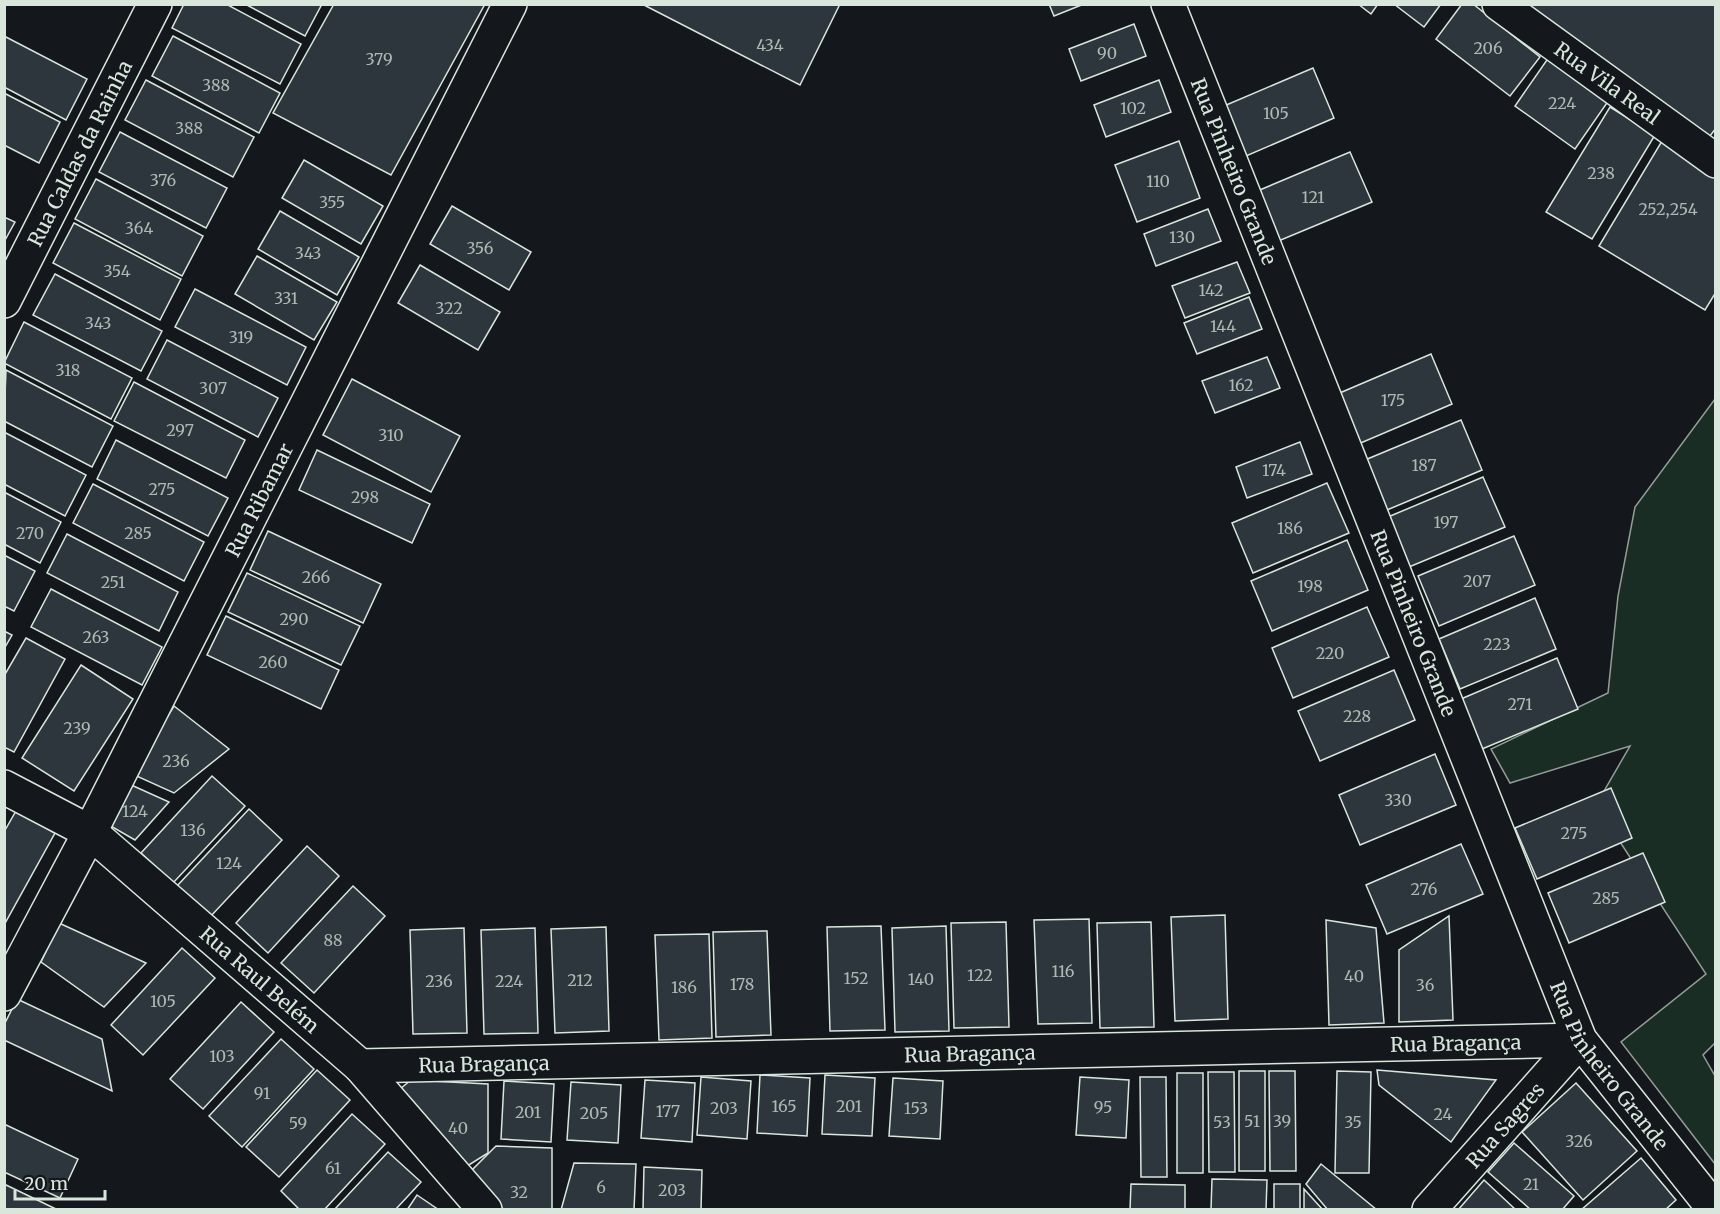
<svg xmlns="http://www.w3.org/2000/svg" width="1720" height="1214" font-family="Merriweather,serif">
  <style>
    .green { fill: #1a2d24; stroke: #939e99; stroke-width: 1.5 }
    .building { fill: #2c363c; stroke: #d8e6dc; stroke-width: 1.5 }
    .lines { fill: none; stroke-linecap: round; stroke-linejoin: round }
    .minor-casing { stroke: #d8e6dc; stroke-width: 36 }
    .minor { stroke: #14181c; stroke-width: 33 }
    .labels { text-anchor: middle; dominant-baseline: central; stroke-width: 4.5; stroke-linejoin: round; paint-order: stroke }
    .number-label { font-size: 16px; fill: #adbab4 }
    .street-label { font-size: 20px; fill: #d8e6dc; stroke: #14181c }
  </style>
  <rect width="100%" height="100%" fill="#14181c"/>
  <path class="green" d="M1715 399 1716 1042 1703 1055 1715 1076V1164L1621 1042 1706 974 1596 805 1630 746 1510 783 1491 749 1608 693 1618 596 1635 507Z"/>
  <g class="building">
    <path d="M184 4H226L301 44 280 84 172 28Z"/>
    <path d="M245 4H322L305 36Z"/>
    <path d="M334 4H485L391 175 273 113Z"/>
    <path d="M642 4H840L800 85Z"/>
    <path d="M1049 4H1084L1054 16Z"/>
    <path d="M1358 4H1378L1371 14Z"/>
    <path d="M1394 4H1441L1424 27Z"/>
    <path d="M1462 4H1473L1540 57 1510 96 1436 39Z"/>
    <path d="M1523 4H1716V128L1710 136Z"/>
    <path d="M1134 24 1146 56 1081 81 1069 49Z"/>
    <path d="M4 36 87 79 66 120 4 87Z"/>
    <path d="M173 36 280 93 259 133 152 76Z"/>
    <path d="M1549 57 1609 100 1575 149 1515 106Z"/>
    <path d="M1313 68 1334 118 1239 159 1217 109Z"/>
    <path d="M146 80 254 137 233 177 125 120Z"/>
    <path d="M1159 80 1171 112 1106 137 1094 105Z"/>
    <path d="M4 93 60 122 39 163 4 145Z"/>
    <path d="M1610 107 1655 135 1592 239 1546 212Z"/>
    <path d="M120 132 227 188 206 228 99 172Z"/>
    <path d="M1179 141 1200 198 1137 222 1115 165Z"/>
    <path d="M1662 141 1716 173V292L1705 310 1599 246Z"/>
    <path d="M1350 152 1372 202 1276 242 1255 192Z"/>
    <path d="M304 160 383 206 361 244 282 198Z"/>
    <path d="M96 179 203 236 182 276 75 219Z"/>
    <path d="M452 206 531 252 509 290 430 244Z"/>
    <path d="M1208 209 1221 241 1156 266 1144 234Z"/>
    <path d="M280 211 359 257 337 295 258 249Z"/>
    <path d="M4 217 15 222 4 242Z"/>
    <path d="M74 223 181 279 160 320 53 263Z"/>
    <path d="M257 256 337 302 314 340 235 294Z"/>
    <path d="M1237 262 1250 293 1185 318 1172 286Z"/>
    <path d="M420 265 500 312 478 350 398 303Z"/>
    <path d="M55 274 162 331 141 371 33 315Z"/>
    <path d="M195 289 306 347 287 385 175 327Z"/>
    <path d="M1249 297 1262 329 1197 354 1184 323Z"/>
    <path d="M24 322 132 378 111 419 4 363Z"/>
    <path d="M167 340 278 398 258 437 147 379Z"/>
    <path d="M1431 354 1452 404 1356 445 1335 395Z"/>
    <path d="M1267 357 1280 388 1215 413 1202 381Z"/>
    <path d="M6 370 113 426 92 467 4 421Z"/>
    <path d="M352 379 460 436 431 492 323 435Z"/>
    <path d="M134 382 245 440 226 478 114 421Z"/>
    <path d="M1461 420 1482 470 1387 510 1365 460Z"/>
    <path d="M4 432 86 475 65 516 4 484Z"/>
    <path d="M116 440 228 498 208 536 97 479Z"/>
    <path d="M1300 442 1312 474 1247 498 1236 467Z"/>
    <path d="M317 450 430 504 412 543 299 490Z"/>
    <path d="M1483 477 1505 527 1409 567 1388 517Z"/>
    <path d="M1327 483 1349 533 1253 573 1232 523Z"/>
    <path d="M93 484 204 542 184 581 73 523Z"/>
    <path d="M4 492 61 522 40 563 4 544Z"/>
    <path d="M268 531 381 584 363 623 250 570Z"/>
    <path d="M67 534 178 592 159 631 47 573Z"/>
    <path d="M1514 536 1535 585 1439 626 1418 576Z"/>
    <path d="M1347 540 1368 590 1272 631 1251 581Z"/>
    <path d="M4 555 35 571 14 611 4 606Z"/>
    <path d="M247 573 360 626 341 665 228 612Z"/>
    <path d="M51 589 162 647 142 685 31 627Z"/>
    <path d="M1535 598 1556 649 1460 689 1439 639Z"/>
    <path d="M1367 607 1389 657 1293 698 1272 648Z"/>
    <path d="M226 616 339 670 321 709 207 655Z"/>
    <path d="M4 631 12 635 4 649Z"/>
    <path d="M26 638 65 659 14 752 4 747V676Z"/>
    <path d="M1557 658 1578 709 1482 749 1461 699Z"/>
    <path d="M81 665 133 699 74 791 22 758Z"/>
    <path d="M1394 670 1415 720 1320 761 1298 711Z"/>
    <path d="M174 706 229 749 174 793 132 774Z"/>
    <path d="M1435 754 1456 805 1360 845 1339 795Z"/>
    <path d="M212 776 245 806 173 883 141 853Z"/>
    <path d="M129 784 169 802 135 840 102 821Z"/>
    <path d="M1611 788 1632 838 1537 879 1515 828Z"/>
    <path d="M249 809 282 840 210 917 177 886Z"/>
    <path d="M16 811 55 833 4 925V832Z"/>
    <path d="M1461 844 1483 894 1387 934 1366 885Z"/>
    <path d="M307 846 339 876 268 953 236 923Z"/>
    <path d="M1643 853 1665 902 1569 943 1548 893Z"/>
    <path d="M353 886 385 916 314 993 281 963Z"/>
    <path d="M1225 915 1228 1019 1175 1021 1171 917Z"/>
    <path d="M1449 916 1453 1020 1399 1022V950Z"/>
    <path d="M1089 919 1092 1023 1038 1024 1034 920Z"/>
    <path d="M1326 920 1376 928 1384 1023 1329 1025Z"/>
    <path d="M1006 922 1009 1027 954 1028 951 923Z"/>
    <path d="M1151 922 1154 1027 1100 1028 1097 923Z"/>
    <path d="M59 923 146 963 104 1007 41 962Z"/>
    <path d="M881 926 885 1030 830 1031 827 927Z"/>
    <path d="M946 926 949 1031 895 1032 892 928Z"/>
    <path d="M606 927 609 1031 555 1033 551 929Z"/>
    <path d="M464 928 467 1033 413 1034 410 930Z"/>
    <path d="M535 928 538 1033 484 1034 481 930Z"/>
    <path d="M767 931 771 1035 716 1037 713 932Z"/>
    <path d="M709 934 712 1038 659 1040 655 935Z"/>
    <path d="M182 948 215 978 143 1055 111 1025Z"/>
    <path d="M17 999 102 1039 112 1091 4 1040V1025Z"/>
    <path d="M241 1002 274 1032 203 1109 170 1079Z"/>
    <path d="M281 1039 314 1069 242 1147 209 1116Z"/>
    <path d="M317 1070 350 1100 279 1177 246 1147Z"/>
    <path d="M1377 1070 1496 1080 1451 1142 1379 1085Z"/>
    <rect x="1239" y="1071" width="26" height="100"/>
    <path d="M1269 1071H1295L1296 1171H1270Z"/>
    <path d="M1337 1071 1371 1072 1369 1173H1335Z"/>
    <path d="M1208 1072H1234L1235 1172H1209Z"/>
    <rect x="1177" y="1073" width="26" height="100"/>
    <path d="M760 1075 810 1078 807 1136 757 1133Z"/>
    <path d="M825 1075 875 1078 872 1136 822 1134Z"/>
    <path d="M701 1077 751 1081 747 1139 697 1135Z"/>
    <path d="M1080 1077 1129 1080 1126 1138 1076 1135Z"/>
    <path d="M1140 1077H1166L1167 1177H1141Z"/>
    <path d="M893 1078 943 1081 940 1139 889 1136Z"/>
    <path d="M411 1080 488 1084V1153L464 1168 400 1089Z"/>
    <path d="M645 1080 695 1083 692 1142 641 1138Z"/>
    <path d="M504 1081 554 1084 551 1142 501 1139Z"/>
    <path d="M571 1082 621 1085 618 1143 567 1140Z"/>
    <path d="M1576 1083 1637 1151 1583 1200 1522 1132Z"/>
    <path d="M352 1114 385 1144 324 1210H300L281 1191Z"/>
    <path d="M4 1124 78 1159 60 1198 4 1172Z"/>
    <path d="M1514 1143 1574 1196 1562 1210H1531L1488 1172Z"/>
    <path d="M496 1146 552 1148V1210H504L467 1175Z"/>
    <path d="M388 1152 421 1182 395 1210H334Z"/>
    <path d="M1641 1158 1676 1200 1665 1210H1581Z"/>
    <path d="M574 1163 636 1164 634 1210H561Z"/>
    <path d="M1321 1164 1377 1210H1328L1306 1184Z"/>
    <path d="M644 1167 702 1170 701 1210H643Z"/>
    <path d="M1212 1179 1267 1180 1266 1210H1211Z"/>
    <path d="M1484 1180 1516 1210H1458Z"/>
    <path d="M4 1184 58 1210H4Z"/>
    <path d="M1131 1184 1185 1185V1210H1130Z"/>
    <rect x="1274" y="1184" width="26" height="26"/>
    <path d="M1304 1189 1323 1210H1304Z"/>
    <path d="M417 1195 439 1210H407Z"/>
  </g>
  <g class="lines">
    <defs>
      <g id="minor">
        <path id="s1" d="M1168 4 1580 1040 1715 1210"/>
        <path id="s2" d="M1499 4 1716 161"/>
        <path id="s3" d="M4 301 155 4"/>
        <path id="s4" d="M4 787 90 832 360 1066 485 1210"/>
        <path id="s5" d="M4 994 90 832 510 4"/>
        <path id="s6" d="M360 1066 1580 1040"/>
        <path id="s7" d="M1429 1210 1580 1040"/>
      </g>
    </defs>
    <use href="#minor" class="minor-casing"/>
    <use href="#minor" class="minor"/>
  </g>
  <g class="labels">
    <g class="number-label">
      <text x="770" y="45">434</text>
      <text x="1488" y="48">206</text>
      <text x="1107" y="53">90</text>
      <text x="379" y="59">379</text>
      <text x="216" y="85">388</text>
      <text x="1562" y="103">224</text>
      <text x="1133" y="108">102</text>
      <text x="1276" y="113">105</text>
      <text x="189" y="128">388</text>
      <text x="1601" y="173">238</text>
      <text x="163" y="180">376</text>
      <text x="1158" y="181">110</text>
      <text x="1313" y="197">121</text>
      <text x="332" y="202">355</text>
      <text x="1668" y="209">252,254</text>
      <text x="139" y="228">364</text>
      <text x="1182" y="237">130</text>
      <text x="480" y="248">356</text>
      <text x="308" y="253">343</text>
      <text x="117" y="271">354</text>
      <text x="1211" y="290">142</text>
      <text x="286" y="298">331</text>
      <text x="449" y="308">322</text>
      <text x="98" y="323">343</text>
      <text x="1223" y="326">144</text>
      <text x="241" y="337">319</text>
      <text x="68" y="370">318</text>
      <text x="1241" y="385">162</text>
      <text x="213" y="388">307</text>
      <text x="1393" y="400">175</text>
      <text x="180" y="430">297</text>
      <text x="391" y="435">310</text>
      <text x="1424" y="465">187</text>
      <text x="1274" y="470">174</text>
      <text x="162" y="489">275</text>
      <text x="365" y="497">298</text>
      <text x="1446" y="522">197</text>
      <text x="1290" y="528">186</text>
      <text x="30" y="533">270</text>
      <text x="138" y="533">285</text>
      <text x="316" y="577">266</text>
      <text x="1477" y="581">207</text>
      <text x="113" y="582">251</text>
      <text x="1310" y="586">198</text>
      <text x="294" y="619">290</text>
      <text x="96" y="637">263</text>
      <text x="1497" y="644">223</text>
      <text x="1330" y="653">220</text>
      <text x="273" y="662">260</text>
      <text x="1520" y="704">271</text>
      <text x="1357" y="716">228</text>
      <text x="77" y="728">239</text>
      <text x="176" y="761">236</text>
      <text x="1398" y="800">330</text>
      <text x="135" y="811">124</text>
      <text x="193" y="830">136</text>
      <text x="1574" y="833">275</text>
      <text x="229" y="863">124</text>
      <text x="1424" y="889">276</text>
      <text x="1606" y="898">285</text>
      <text x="333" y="940">88</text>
      <text x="1063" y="971">116</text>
      <text x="980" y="975">122</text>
      <text x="1354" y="976">40</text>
      <text x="856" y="978">152</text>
      <text x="921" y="979">140</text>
      <text x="580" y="980">212</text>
      <text x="439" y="981">236</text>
      <text x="509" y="981">224</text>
      <text x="742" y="984">178</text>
      <text x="1425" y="985">36</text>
      <text x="684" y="987">186</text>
      <text x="163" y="1001">105</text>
      <text x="222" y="1056">103</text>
      <text x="262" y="1093">91</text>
      <text x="784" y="1106">165</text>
      <text x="849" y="1106">201</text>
      <text x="1103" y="1107">95</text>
      <text x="724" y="1108">203</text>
      <text x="916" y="1108">153</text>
      <text x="668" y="1111">177</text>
      <text x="528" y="1112">201</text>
      <text x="594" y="1113">205</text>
      <text x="1443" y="1114">24</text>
      <text x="1252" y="1121">51</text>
      <text x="1282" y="1121">39</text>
      <text x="1222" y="1122">53</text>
      <text x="1353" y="1122">35</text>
      <text x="298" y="1123">59</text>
      <text x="458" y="1128">40</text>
      <text x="1579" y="1141">326</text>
      <text x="333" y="1168">61</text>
      <text x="1531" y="1184">21</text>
      <text x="601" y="1187">6</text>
      <text x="672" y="1190">203</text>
      <text x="519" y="1192">32</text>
    </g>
    <g class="street-label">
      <text stroke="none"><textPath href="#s2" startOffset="134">Rua Vila Real</textPath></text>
      <text stroke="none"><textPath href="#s3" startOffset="166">Rua Caldas da Rainha</textPath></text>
      <text stroke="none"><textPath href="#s1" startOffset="180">Rua Pinheiro Grande</textPath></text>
      <text stroke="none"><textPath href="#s5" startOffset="556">Rua Ribamar</textPath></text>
      <text stroke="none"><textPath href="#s1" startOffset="666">Rua Pinheiro Grande</textPath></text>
      <text stroke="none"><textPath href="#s4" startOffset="322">Rua Raul Belém</textPath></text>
      <text stroke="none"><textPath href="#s6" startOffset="1096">Rua Bragança</textPath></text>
      <text stroke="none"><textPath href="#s6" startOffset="610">Rua Bragança</textPath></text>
      <text stroke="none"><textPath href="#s6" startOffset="124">Rua Bragança</textPath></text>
      <text stroke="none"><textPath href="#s1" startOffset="1152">Rua Pinheiro Grande</textPath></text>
      <text stroke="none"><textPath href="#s7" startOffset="114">Rua Sagres</textPath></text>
    </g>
  </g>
  <rect width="1720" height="1214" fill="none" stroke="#d8e6dc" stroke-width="12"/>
  <path d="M15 1190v9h90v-9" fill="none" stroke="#d8e6dc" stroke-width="3"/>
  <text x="24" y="1190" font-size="18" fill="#d8e6dc" stroke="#14181c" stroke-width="4.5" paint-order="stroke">20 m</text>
</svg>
